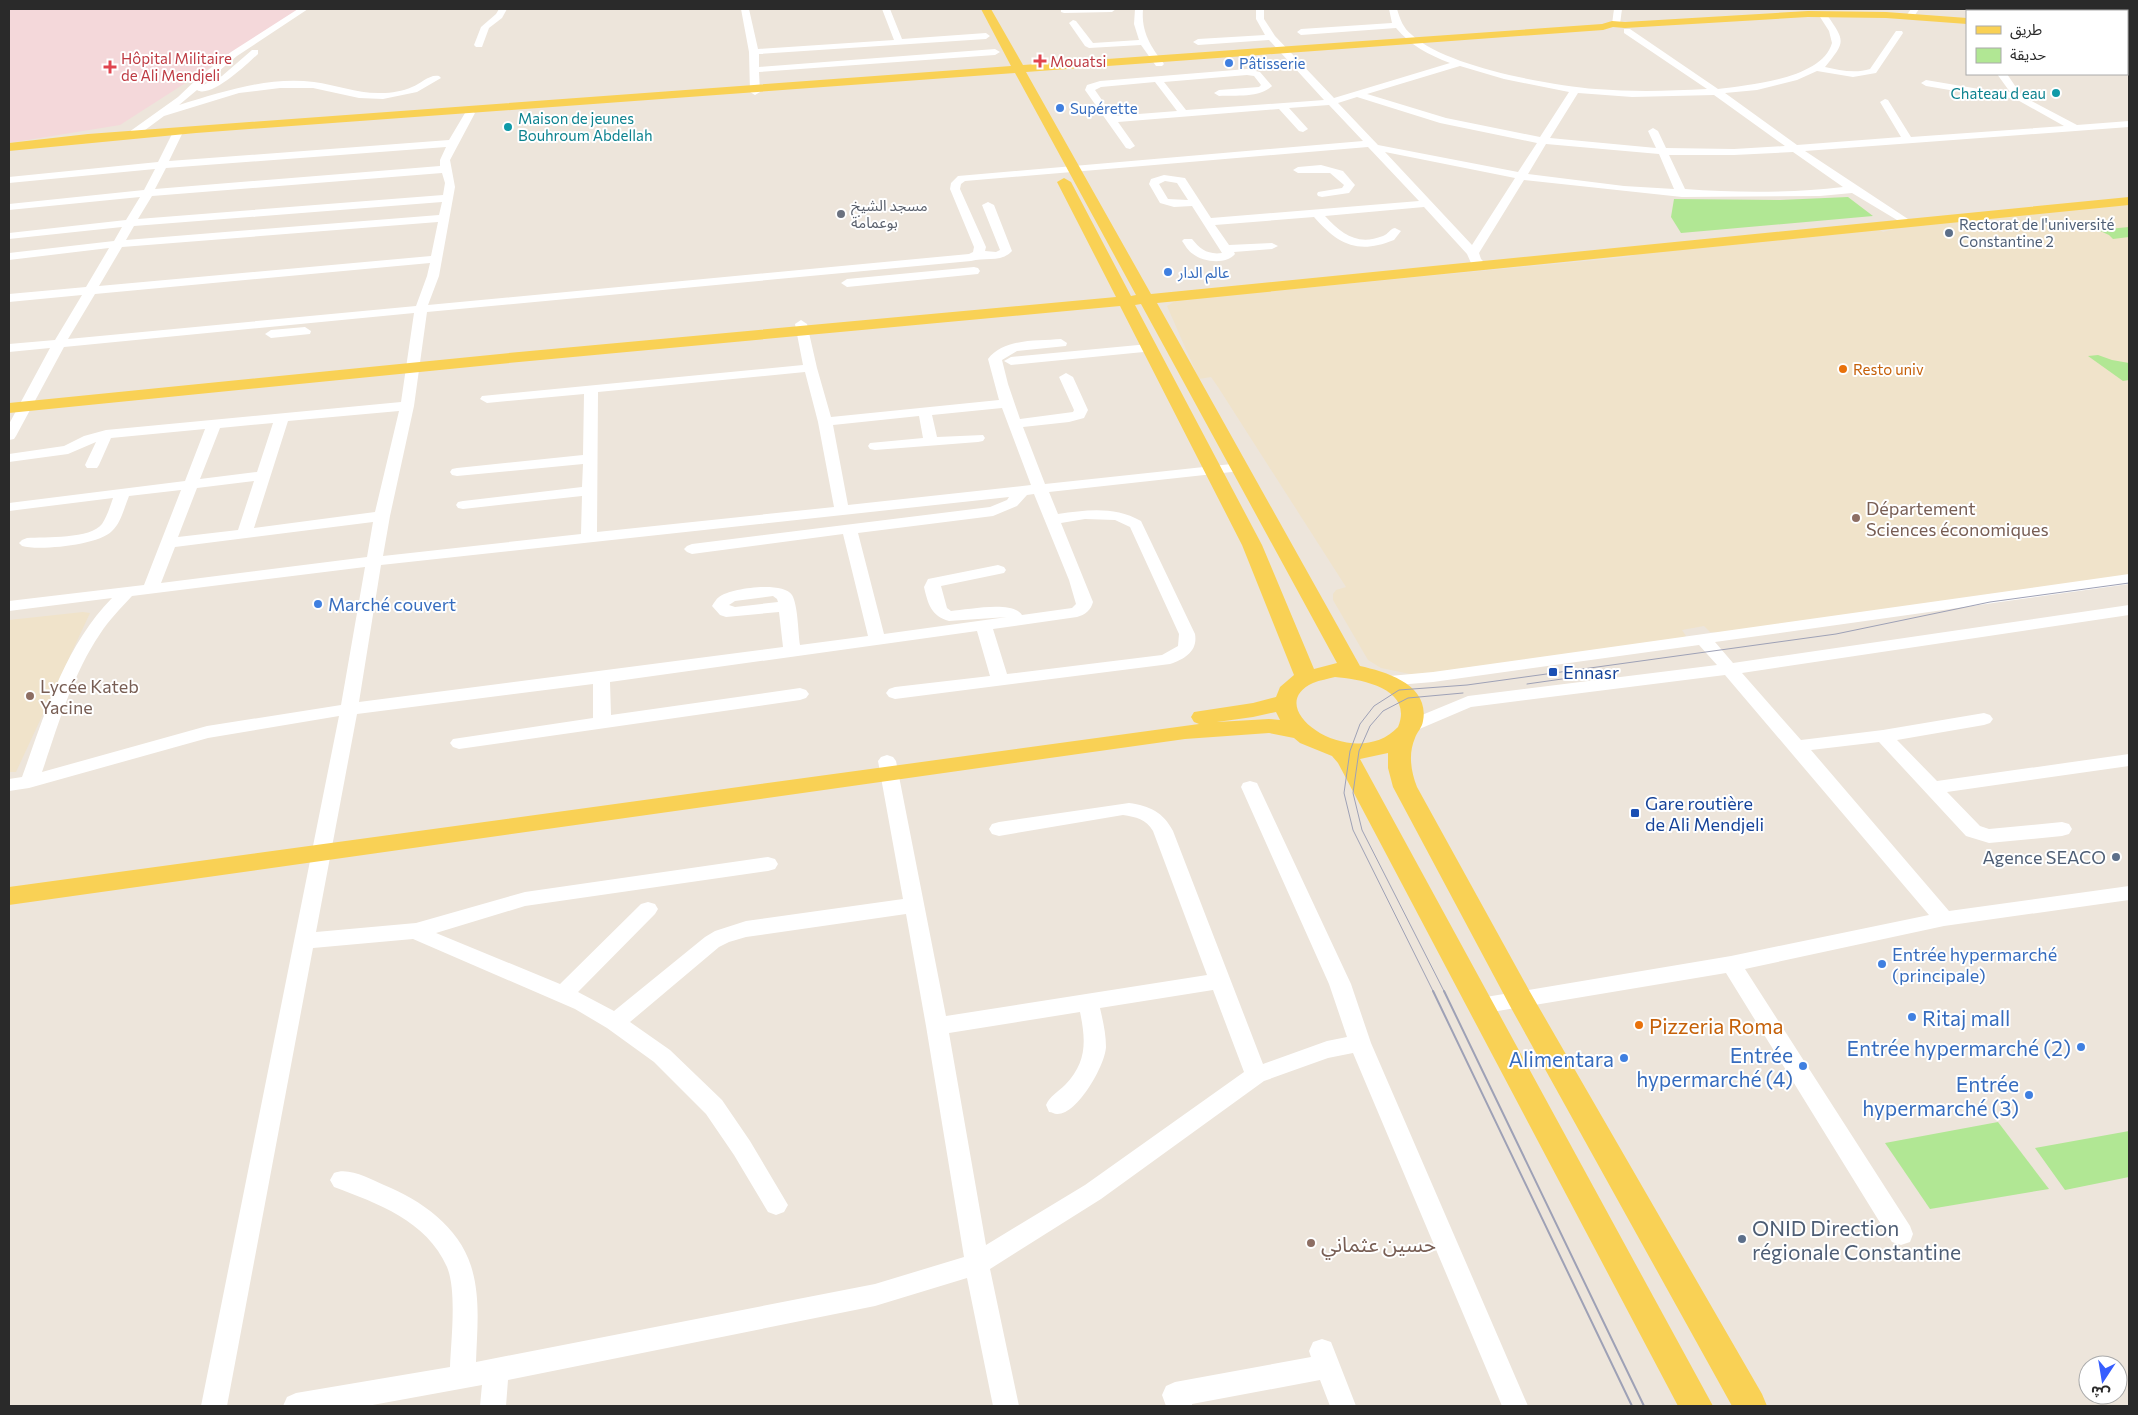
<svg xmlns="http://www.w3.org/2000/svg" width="2138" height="1415" font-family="Commissioner,'Noto Sans Arabic',sans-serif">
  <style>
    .education { fill: #f0e3ca }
    .medical { fill: #f4d8da }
    .green { fill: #b1e794 }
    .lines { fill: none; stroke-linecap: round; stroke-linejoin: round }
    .minor { fill: #fff; fill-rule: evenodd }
    .major { fill: #f9d155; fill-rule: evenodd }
    .tram-far1 { stroke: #9ea1b6; stroke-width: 1 }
    .tram { stroke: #9ea1b6; stroke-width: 2 }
    .health-dot { fill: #e0444e; stroke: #fff; stroke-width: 2 }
    .shop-dot { fill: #3f7fe0; stroke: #fff; stroke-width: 2 }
    .culture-dot { fill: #0f9aa8; stroke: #fff; stroke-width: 2 }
    .worship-dot { fill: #6b7280; stroke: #fff; stroke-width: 2 }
    .service-dot { fill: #5c6f8a; stroke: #fff; stroke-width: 2 }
    .food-dot { fill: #e8710a; stroke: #fff; stroke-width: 2 }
    .education-dot { fill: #8d6e63; stroke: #fff; stroke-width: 2 }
    .transit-dot { fill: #1a4fb4; stroke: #fff; stroke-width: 2 }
    .labels { text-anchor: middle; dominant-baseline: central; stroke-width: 4; stroke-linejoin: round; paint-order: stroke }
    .far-health-label { font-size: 15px; fill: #be3a42; stroke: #fff; text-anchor: start }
    .far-shop-label { font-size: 15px; fill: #366cbe; stroke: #fff; text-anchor: start }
    .far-culture-label { font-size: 15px; fill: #0d838f; stroke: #fff; text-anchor: end }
    .far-worship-label { font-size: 15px; fill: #5b616d; stroke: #fff; text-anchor: start }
    .far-service-label { font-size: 15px; fill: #4e5e75; stroke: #fff; text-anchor: start }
    .far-food-label { font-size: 15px; fill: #c56008; stroke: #fff; text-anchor: start }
    .education-label { font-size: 18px; fill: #785e54; stroke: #fff; text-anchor: start }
    .shop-label { font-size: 18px; fill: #366cbe; stroke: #fff; text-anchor: start }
    .transit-label { font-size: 18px; fill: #164399; stroke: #fff; text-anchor: start }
    .service-label { font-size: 18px; fill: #4e5e75; stroke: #fff; text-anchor: end }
    .near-shop-label { font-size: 21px; fill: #366cbe; stroke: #fff; text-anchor: end }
    .near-food-label { font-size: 21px; fill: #c56008; stroke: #fff; text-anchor: start }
    .near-service-label { font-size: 21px; fill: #4e5e75; stroke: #fff; text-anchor: start }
    .near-education-label { font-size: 21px; fill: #785e54; stroke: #fff; text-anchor: start }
  </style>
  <rect width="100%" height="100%" fill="#ede5db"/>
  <g class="education">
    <path d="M2129 203V579L1719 633 1710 632 1704 626 1682 630 1686 636 1681 639 1415 675 1381 668 1368 660 1333 600V594L1336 590 1346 587 1218 387 1211 377 1199 379 1167 306 1177 300 1629 257 1639 253 1876 228 1883 232 1921 222Z"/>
    <path d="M83 612 90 613 16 772H9V620Z"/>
  </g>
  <path class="medical" d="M9 9H301L120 125 9 143Z"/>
  <g class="green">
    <path d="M1848 197 1873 216 1681 233 1671 217 1674 199 1780 200Z"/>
    <path d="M2129 227V237L2113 239 2109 235 2098 230Z"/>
    <path d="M2098 355 2112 360 2129 363V380L2123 381 2088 356Z"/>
    <path d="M1998 1122 2049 1189 1930 1209 1885 1143Z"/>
    <path d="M2129 1131V1177L2065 1190 2035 1148Z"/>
  </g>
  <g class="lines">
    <g class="minor">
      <path d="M298 9H308L237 56 201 86 222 76 252 50H258V54C247 64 211 99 197 90L179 105C222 92 268 76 314 82 337 85 358 94 382 93 391 93 403 91 412 87 421 84 429 74 439 76L441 78 417 92 383 99 359 98 313 88H280L239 93 164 116 137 136H129V132L178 97 198 78 231 52Z"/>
      <path d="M499 9H507L502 18 489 28 482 47H476L474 45 481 27 496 14Z"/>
      <path d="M741 9H749L758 49 894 40 882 9H890L902 39 986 33 990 36 986 39 759 54V67L995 49 1000 52 995 55 759 72 760 92 755 95 750 92 749 52Z"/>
      <path d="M1061 9H1116L1112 12 1064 13 1061 12Z"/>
      <path d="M1135 9H1143C1141 32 1151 47 1164 64L1162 66H1156L1141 45 1089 48 1085 46 1069 23 1073 20 1076 21 1093 43 1139 40 1134 24Z"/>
      <path d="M1256 9H1264V19L1275 36 1334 98 1450 63C1429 55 1410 45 1396 28L1301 35 1297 32 1301 29 1392 23 1389 9H1397C1400 19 1403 28 1412 35 1447 67 1548 85 1596 89 1633 92 1670 91 1707 89L1624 33V29H1630L1718 89C1749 85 1822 79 1832 43L1829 31 1820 17 1824 14 1827 15C1846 42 1845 42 1825 67 1839 70 1855 74 1870 69L1896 31H1902L1903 33 1876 73 1853 77 1817 71 1797 80 1757 90 1725 93 1797 145 1901 137 1880 102 1885 99 1888 100 1911 137 2064 126 2014 98 1985 96 1926 86 1921 83 1926 80 1985 90 2010 92 1997 74H2007L2022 96 2077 125 2129 121V127L1805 151 1911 221 1913 223 1911 225 1907 226 1852 193 1820 196 1682 197 1524 180 1479 253 1481 259 1488 266 1486 269H1478L1471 263 1467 254 1424 207 1325 216C1342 234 1357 246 1383 236 1389 234 1389 229 1395 228L1401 231 1394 240C1357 255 1338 244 1314 217L1215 225 1229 245 1272 243 1278 246 1272 249 1234 252 1235 254C1226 265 1203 262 1193 254 1188 251 1185 245 1182 241L1184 239H1192C1200 249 1208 255 1222 253L1192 206 1174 207 1160 203 1149 184 1151 179 1164 175 1185 178 1211 218 1419 201 1368 147 965 181 961 184 960 189 986 247 985 251 996 252 1000 250 982 205 988 202 994 205 1012 251C1001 263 985 257 971 261L427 312 414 406 390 516 383 556 581 534 582 496 463 509 458 508 456 505 458 502 463 501 582 487 583 464 457 476 452 475 450 472 452 469 457 468 583 455 584 394 487 403 480 399 482 396 803 365 795 324 801 320 807 324 817 368 831 417 999 400 988 359C1004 338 1038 341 1061 339L1067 343 1066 346 1017 351 1002 360 1008 384 1020 419 1073 412 1074 410 1059 377 1066 373 1073 377 1088 410 1084 418 1069 422 1023 427 1045 484 1241 463 1246 464 1248 467 1246 470 1241 471 1049 492 1058 514C1087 510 1114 506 1141 521L1195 634C1198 651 1185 659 1170 664L895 699 889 697 886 693 889 689 895 687 990 676 977 631 610 682 611 715 800 688 806 690 809 694 806 698 800 700 459 749 453 747 450 743 453 739 593 718V684L357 714 316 932 416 923 525 892 768 857 775 859 778 864 775 869 768 871 525 906 436 933 560 984 641 904 648 902 655 904 658 909 655 914 578 992 614 1011 705 937 715 931 746 921 903 899 878 761 881 757 887 755 893 757 896 761 946 1016 1207 975 1153 831C1146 819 1136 817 1123 815L999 836 992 834 989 829 992 824 999 822 1129 803C1150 806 1163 812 1173 831L1263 1064 1327 1041 1347 1037 1329 984 1241 787 1243 783 1250 781 1257 783 1351 984 1371 1043 1528 1406H1502L1353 1053 1328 1058 1264 1081 1101 1199 990 1269 1019 1406H993L967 1278 875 1306 508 1380 506 1406H480L482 1385 367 1406H283L287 1397 296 1393 450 1367C451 1340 457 1291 447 1267 427 1221 377 1203 334 1187L330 1180 334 1173C349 1167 370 1179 384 1185 421 1200 459 1227 471 1266 481 1297 477 1331 476 1362L875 1284 964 1257 926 1026 906 914 746 937 729 942 719 947 630 1022 670 1050 722 1100 750 1141 788 1205 784 1212 776 1215 768 1212 734 1155 706 1114 654 1062 607 1028 575 1009 413 939 313 948 227 1406H201L339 716 208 738 29 788 9 791V779L22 777C45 714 64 647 112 598L9 611V601L144 585 181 490 129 496C124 508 121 523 112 531 99 545 39 551 22 546L19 543 22 540 27 538C45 537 91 539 102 524 107 516 110 507 113 498L9 511V503L185 481 205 429 111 438 99 465 97 468H87L85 465 96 442 68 454 9 462V454L64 446 84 436 106 430 401 402 414 313 64 347 16 436 14 439 9 440V424L50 348 9 352V344L55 340 82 295 9 302V294L86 287 109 248 9 260V253L114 241 122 227 9 239V233L126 220 140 197 9 210V204L144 190 155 169 9 183V177L158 162 173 132 178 129 183 132 169 161 449 140 465 113 470 110 475 113 450 160 455 187 439 276 428 305 969 254 973 252 974 247 950 189 951 183 958 176 1363 141 1329 105 1289 108 1308 129 1303 132 1299 131 1279 109 1118 122 1135 146 1130 149 1126 148 1085 90 1087 85 1100 81 1247 69 1260 72 1272 86C1260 98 1235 95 1219 96L1214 93 1219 90 1259 87 1261 85 1254 76 1247 75 1164 82 1186 110 1324 100 1269 40 1198 45 1193 42 1198 39 1265 35 1256 19ZM1460 66 1504 79 1569 92 1540 137 1446 118 1367 94ZM1155 82 1177 111 1113 116 1095 90 1101 87ZM1578 93 1632 97 1714 95 1785 146 1734 149 1666 148 1658 131 1653 128 1648 131 1656 148 1550 138ZM1357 97 1440 123 1537 143 1518 172 1378 145 1338 103ZM1546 144 1659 154 1674 189 1624 186 1528 174ZM446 147 440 160V166L155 189 166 168ZM1385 152 1515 178 1472 245ZM1793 152 1843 187C1791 193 1738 193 1685 189L1669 155H1734ZM442 173 445 183 443 195 138 219 152 196ZM1165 181 1177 183 1188 200 1168 199 1159 184ZM442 202 439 215 126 240 134 226ZM438 222 431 256 99 286 122 247ZM430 263 427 276 416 306 68 339 95 294ZM805 372 818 422 834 507 597 532 598 392ZM1002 408 1031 485 848 505 833 425 919 416 923 438 870 443 868 446 870 449 875 450 978 442 983 441 985 438 983 435 937 437 932 415ZM399 411 375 512 254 528 288 421ZM273 423 257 472 200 479 220 428ZM254 481 238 530 178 537 197 488ZM1034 494 1069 580 1076 604 1072 608 1022 615C1013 600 967 610 951 611L947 608 941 586 1004 573 1006 570 1004 567 998 565 928 579 924 587C928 604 931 616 949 621L1007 617 884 634 858 533 993 516 1017 506 1027 495ZM1009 497 1007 500 990 507 692 544 687 546 684 549 687 552 692 554 843 534 868 636 800 645C798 632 798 605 792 595 783 581 731 588 719 597 716 599 714 603 712 606L720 615 726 617 779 612 783 647 359 702 381 565ZM1085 519 1115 520 1130 527 1179 634 1178 646 1162 655 1007 674 993 629 1077 617C1085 615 1091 610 1093 602L1061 523ZM373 522 367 557 161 583 175 547ZM365 567 341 705 207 726 42 772C58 726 72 675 100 634 109 620 121 608 132 596ZM773 596 777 599 778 602 735 607 729 605 735 601ZM1213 990 1244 1072 1085 1185 986 1245 949 1033 1080 1012C1086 1041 1087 1062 1065 1085 1058 1092 1050 1096 1046 1105L1049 1112C1052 1112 1054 1114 1057 1114 1077 1115 1105 1066 1106 1047 1106 1034 1103 1021 1100 1008Z"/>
      <path d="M1614 9H1622L1620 24 1616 27 1612 24Z"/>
      <path d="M1911 9H1919L1913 18 1910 19 1906 16Z"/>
      <rect x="2127" y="26" width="2" height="6"/>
      <path d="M1321 165 1343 171 1355 185 1349 193 1322 197 1318 196 1317 194 1318 192 1342 188 1344 185 1330 173H1298L1293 170 1298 167Z"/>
      <path d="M974 267 978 268 980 271 978 274 847 287 841 283 847 279Z"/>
      <path d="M305 327 311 331 310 334 271 338 265 334 271 330Z"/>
      <path d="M1149 344 1155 348 1154 351 1011 365 1004 361 1011 357Z"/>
      <path d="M2129 574V584L1715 642 1733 663 2129 605V615L1742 673 1801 740 1883 730 1984 713 1990 715 1993 719 1990 723 1984 725 1897 740 1937 781 2129 754V766L1947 792 1980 826 1989 829 2062 822 2069 824 2072 829 2069 834 2062 836 1989 843 1966 836 1879 742 1811 750 1949 911 2129 886V900L1944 926 1745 969 1910 1226 1913 1234 1910 1242 1901 1245 1892 1242 1726 973 1480 1014 1472 1012 1469 1006 1472 1000 1480 998 1731 956 1929 915 1725 675 1471 707 1417 730 1411 732 1405 730 1402 726 1405 722 1468 696 1717 665 1699 645 1433 682 1385 686 1379 685 1376 681 1379 677 1433 672Z"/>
      <path d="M1322 1339 1331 1342 1356 1406H1330L1320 1380 1192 1404V1406H1166L1162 1395 1166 1386 1175 1382 1311 1357 1309 1351 1313 1342Z"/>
    </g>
    <g class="major">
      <path d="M981 9H991L1023 65 1602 24 1612 21 1625 22 1808 11 1886 12 1967 18V24L1886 18 1808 17 1625 28 1613 27 1603 30 1026 72 1151 294 2129 197V205L1157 303 1360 666C1387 672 1430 685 1423 721 1422 728 1417 732 1415 738 1408 754 1411 772 1417 787L1530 992 1762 1394 1767 1406H1732L1510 1006 1393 787 1388 768V753L1360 759 1713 1406H1678L1338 763 1332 756 1300 743 1294 738 1269 733 1185 739 9 905V887L1199 724 1194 722 1191 717 1194 712 1253 703 1276 697 1280 687 1294 675 1242 545 1120 306 519 362 9 413V403L519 352 1116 297 1057 182 1064 178 1071 182 1131 296 1136 295 1015 73 196 133 9 151V143L88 134 1011 66ZM1141 304 1337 663 1314 669 1262 545 1135 305ZM1335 677C1362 679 1414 689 1398 727 1354 774 1258 708 1313 683 1320 680 1328 679 1335 677ZM1276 712 1280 720 1269 719 1217 722 1253 717Z"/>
      <path d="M1979 9H1991L1989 11H1978Z"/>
      <path d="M2127 42 2129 43V50H2127Z"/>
    </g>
    <g class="tram-far1">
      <path d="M1527 684 1569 678"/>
      <path d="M1434 993 1353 830 1344 793 1350 751 1360 724 1374 706 1399 690 1467 685 1836 634 1990 602 2129 583"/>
      <path d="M1445 993 1362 830 1353 793 1359 751 1370 726 1383 711 1408 698 1463 693"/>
    </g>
    <g class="tram">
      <path d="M1433 991 1632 1406"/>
      <path d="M1444 991 1644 1406"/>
    </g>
  </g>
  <g class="health-dot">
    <path d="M1037.5 53.5h5v5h5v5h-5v5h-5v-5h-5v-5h5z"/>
    <path d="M107.5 59.5h5v5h5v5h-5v5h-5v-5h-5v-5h5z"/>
  </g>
  <g class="shop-dot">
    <circle cx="1229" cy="63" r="5"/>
    <circle cx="1060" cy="108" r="5"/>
    <circle cx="1168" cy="272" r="5"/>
    <circle cx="318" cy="604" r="5"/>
    <circle cx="1882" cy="964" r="5"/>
    <circle cx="1912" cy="1017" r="5"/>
    <circle cx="2081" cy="1047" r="5"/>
    <circle cx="1624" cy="1058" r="5"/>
    <circle cx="1803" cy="1066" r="5"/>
    <circle cx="2029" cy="1095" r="5"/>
  </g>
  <g class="culture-dot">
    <circle cx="2056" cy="93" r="5"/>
    <circle cx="508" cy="127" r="5"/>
  </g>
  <circle class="worship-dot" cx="841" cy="214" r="5"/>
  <g class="service-dot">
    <circle cx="1949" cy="233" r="5"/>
    <circle cx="2116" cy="857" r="5"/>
    <circle cx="1742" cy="1239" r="5"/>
  </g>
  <g class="food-dot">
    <circle cx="1843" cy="369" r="5"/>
    <circle cx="1639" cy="1025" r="5"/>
  </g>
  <g class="education-dot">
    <circle cx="1856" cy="518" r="5"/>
    <circle cx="30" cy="696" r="5"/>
    <circle cx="1311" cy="1243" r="5"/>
  </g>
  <g class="transit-dot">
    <rect x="1548" y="667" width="10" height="10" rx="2.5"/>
    <rect x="1630" y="808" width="10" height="10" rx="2.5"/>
  </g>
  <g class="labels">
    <g class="far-health-label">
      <text x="121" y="58">Hôpital Militaire<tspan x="121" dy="17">de Ali Mendjeli</tspan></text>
      <text x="1050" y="61">Mouatsi</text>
    </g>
    <g class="far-shop-label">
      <text x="1239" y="63">Pâtisserie</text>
      <text x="1070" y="108">Supérette</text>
      <text x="1178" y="272">عالم الدار</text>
    </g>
    <g class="far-culture-label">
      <text x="2046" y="93">Chateau d eau</text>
      <text x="518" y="118" text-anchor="start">Maison de jeunes<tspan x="518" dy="17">Bouhroum Abdellah</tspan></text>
    </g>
    <g class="far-worship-label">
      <text x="851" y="205">مسجد الشيخ<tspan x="851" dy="17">بوعمامة</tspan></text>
    </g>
    <g class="far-service-label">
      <text x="1959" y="224">Rectorat de l'université<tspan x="1959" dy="17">Constantine 2</tspan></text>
    </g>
    <g class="far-food-label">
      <text x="1853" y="369">Resto univ</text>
    </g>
    <g class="education-label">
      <text x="1866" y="508">Département<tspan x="1866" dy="21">Sciences économiques</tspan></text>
      <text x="40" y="686">Lycée Kateb<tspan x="40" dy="21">Yacine</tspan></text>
    </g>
    <g class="shop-label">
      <text x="328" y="604">Marché couvert</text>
      <text x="1892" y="954">Entrée hypermarché<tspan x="1892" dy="21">(principale)</tspan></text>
    </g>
    <g class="transit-label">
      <text x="1563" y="672">Ennasr</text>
      <text x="1645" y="803">Gare routière<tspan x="1645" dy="21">de Ali Mendjeli</tspan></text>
    </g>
    <g class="service-label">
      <text x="2106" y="857">Agence SEACO</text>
    </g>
    <g class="near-shop-label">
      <text x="1922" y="1017" text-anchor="start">Ritaj mall</text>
      <text x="2071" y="1047">Entrée hypermarché (2)</text>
      <text x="1793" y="1054">Entrée<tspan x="1793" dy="24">hypermarché (4)</tspan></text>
      <text x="1614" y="1058">Alimentara</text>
      <text x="2019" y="1083">Entrée<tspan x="2019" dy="24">hypermarché (3)</tspan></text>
    </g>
    <g class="near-food-label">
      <text x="1649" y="1025">Pizzeria Roma</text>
    </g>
    <g class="near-service-label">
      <text x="1752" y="1227">ONID Direction<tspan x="1752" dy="24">régionale Constantine</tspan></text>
    </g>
    <g class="near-education-label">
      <text x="1321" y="1243">حسين عثماني</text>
    </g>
  </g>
  <rect width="2138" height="1415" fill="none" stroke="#2a2a2a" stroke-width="20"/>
  <rect x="1966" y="10" width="162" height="65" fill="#ffffff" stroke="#aaaaaa"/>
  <rect x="1976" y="26" width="25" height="8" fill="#f9d155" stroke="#aaaaaa"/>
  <text x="2010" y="35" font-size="15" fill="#2a2a2a">طريق</text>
  <rect x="1976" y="48" width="25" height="15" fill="#b1e794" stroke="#aaaaaa"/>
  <text x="2010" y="60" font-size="15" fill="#2a2a2a">حديقة</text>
  <g transform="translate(2103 1380) rotate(192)"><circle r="24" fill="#ffffff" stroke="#aaaaaa"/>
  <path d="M0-4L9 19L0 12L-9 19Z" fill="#365eff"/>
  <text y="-8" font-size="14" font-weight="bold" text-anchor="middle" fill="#2a2a2a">ش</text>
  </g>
</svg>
